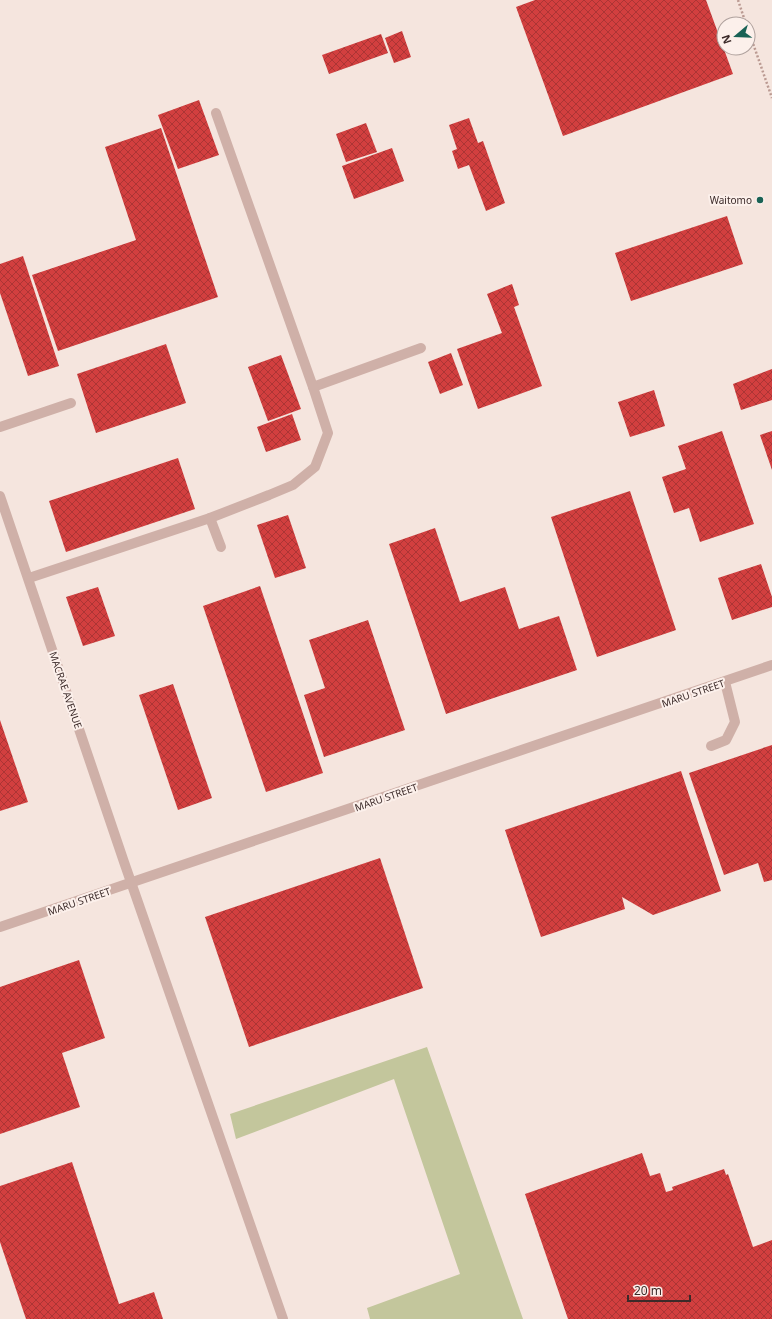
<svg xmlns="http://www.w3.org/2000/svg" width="772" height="1319" font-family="'Noto Sans',sans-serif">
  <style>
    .green { fill: #c3c69c }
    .building { fill: url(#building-cross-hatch) }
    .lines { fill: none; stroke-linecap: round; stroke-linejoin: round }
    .path { stroke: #bb9a92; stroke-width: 2.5; stroke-dasharray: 2 2; stroke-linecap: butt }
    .minor { stroke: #cfb0a8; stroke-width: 10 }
    .poi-dot { fill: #196255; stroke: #fcf0eb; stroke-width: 1.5 }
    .labels { text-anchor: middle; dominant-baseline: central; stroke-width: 4; stroke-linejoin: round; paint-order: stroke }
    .poi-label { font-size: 10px; fill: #3b2a29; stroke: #fcf0eb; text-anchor: end }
    .street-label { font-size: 10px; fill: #3b2a29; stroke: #fcf0eb }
  </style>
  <defs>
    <pattern id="building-cross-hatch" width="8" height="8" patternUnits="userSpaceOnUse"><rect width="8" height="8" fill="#d23f3f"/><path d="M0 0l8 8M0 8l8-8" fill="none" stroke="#ac3535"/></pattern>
  </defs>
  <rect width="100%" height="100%" fill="#f5e5de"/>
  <path class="green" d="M427 1047 523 1319H370L367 1308 460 1274 394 1079 236 1139 230 1114Z"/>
  <g class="building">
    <path d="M535 0H706L733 74 563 136 516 7Z"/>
    <path d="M402 31 411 57 394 63 385 38Z"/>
    <path d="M381 34 388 53 329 74 322 55Z"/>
    <path d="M199 100 219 155 178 169 158 115Z"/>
    <path d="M469 118 478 143 483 141 505 203 486 211 469 165 458 169 452 151 457 149 449 125Z"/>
    <path d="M366 123 377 152 346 162 336 134Z"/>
    <path d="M161 128 218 297 58 351 32 275 136 240 105 147Z"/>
    <path d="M392 148 404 181 354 199 342 166Z"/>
    <path d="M727 216 743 264 631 301 615 253Z"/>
    <path d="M23 256 59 366 28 376 0 293V264Z"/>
    <path d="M512 284 519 305 514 307 542 386 478 409 457 349 502 333 487 294Z"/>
    <path d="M166 344 186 403 96 433 77 374Z"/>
    <path d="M451 353 463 385 440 394 428 362Z"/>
    <path d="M281 355 301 409 268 421 248 367Z"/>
    <path d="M772 369V400L741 410 733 384Z"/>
    <path d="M654 390 665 426 630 437 618 402Z"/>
    <path d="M292 414 301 440 266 452 257 427Z"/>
    <path d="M722 431 754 524 700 542 689 508 674 513 662 477 686 469 678 446Z"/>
    <path d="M772 431V470L760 435Z"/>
    <path d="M178 458 195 509 66 552 49 501Z"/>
    <path d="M630 491 676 630 597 657 551 517Z"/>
    <path d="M288 515 306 568 275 578 257 525Z"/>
    <path d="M435 528 460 602 505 587 519 629 559 616 577 670 446 714 389 544Z"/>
    <path d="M761 564 772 597V607L732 620 718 578Z"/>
    <path d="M260 586 323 773 266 792 203 606Z"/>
    <path d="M98 587 115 636 83 646 66 597Z"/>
    <path d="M368 620 405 730 324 757 304 695 325 688 309 640Z"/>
    <path d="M173 684 212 798 178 810 139 695Z"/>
    <path d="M0 720 28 802 0 811Z"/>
    <path d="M772 745V880L764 882 758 863 724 875 689 773Z"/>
    <path d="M681 771 721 891 653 915 622 897 625 909 541 937 505 830Z"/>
    <path d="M380 858 423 988 249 1047 205 917Z"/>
    <path d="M79 960 105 1038 62 1053 80 1107 0 1134V987Z"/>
    <path d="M642 1153 650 1176 660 1173 666 1192 673 1190 672 1187 724 1169 726 1175 728 1174 753 1247 772 1240V1319H568L525 1194Z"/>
    <path d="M72 1162 119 1304 154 1292 163 1319H26L0 1242V1186Z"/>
  </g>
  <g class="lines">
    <g class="path">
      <path d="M738 0 746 24"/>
      <path d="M748 29 772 98"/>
    </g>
    <g class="minor">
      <path d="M313 387 421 348"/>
      <path d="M0 427 71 403"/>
      <path d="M0 496 124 862 283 1319"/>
      <path d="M210 518 221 547"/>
      <path d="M29 578 210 518 269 495 293 485 315 467 328 433 313 387 216 113"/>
      <path d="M711 746 726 740 735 722 725 682"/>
      <path d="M0 927 772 665"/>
    </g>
  </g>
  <circle class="poi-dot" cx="760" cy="200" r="4"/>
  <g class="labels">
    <g class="poi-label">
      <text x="752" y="200">Waitomo</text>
    </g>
    <g class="street-label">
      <text transform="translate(66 690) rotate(71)">MACRAE AVENUE</text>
      <text transform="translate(693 693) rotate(-19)">MARU STREET</text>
      <text transform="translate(386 797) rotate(-19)">MARU STREET</text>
      <text transform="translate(79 901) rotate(-19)">MARU STREET</text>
    </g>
  </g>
  <g transform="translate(736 36) rotate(251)"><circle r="19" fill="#fcf0eb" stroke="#afa19d"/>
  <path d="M0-3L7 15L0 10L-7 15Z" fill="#196255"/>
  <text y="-6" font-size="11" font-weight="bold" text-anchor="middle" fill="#3b2a29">N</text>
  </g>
  <path d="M628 1295v6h62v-6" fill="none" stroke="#3b2a29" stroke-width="2"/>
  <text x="634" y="1295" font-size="12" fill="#3b2a29" stroke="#fcf0eb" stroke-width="3" paint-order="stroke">20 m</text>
</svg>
